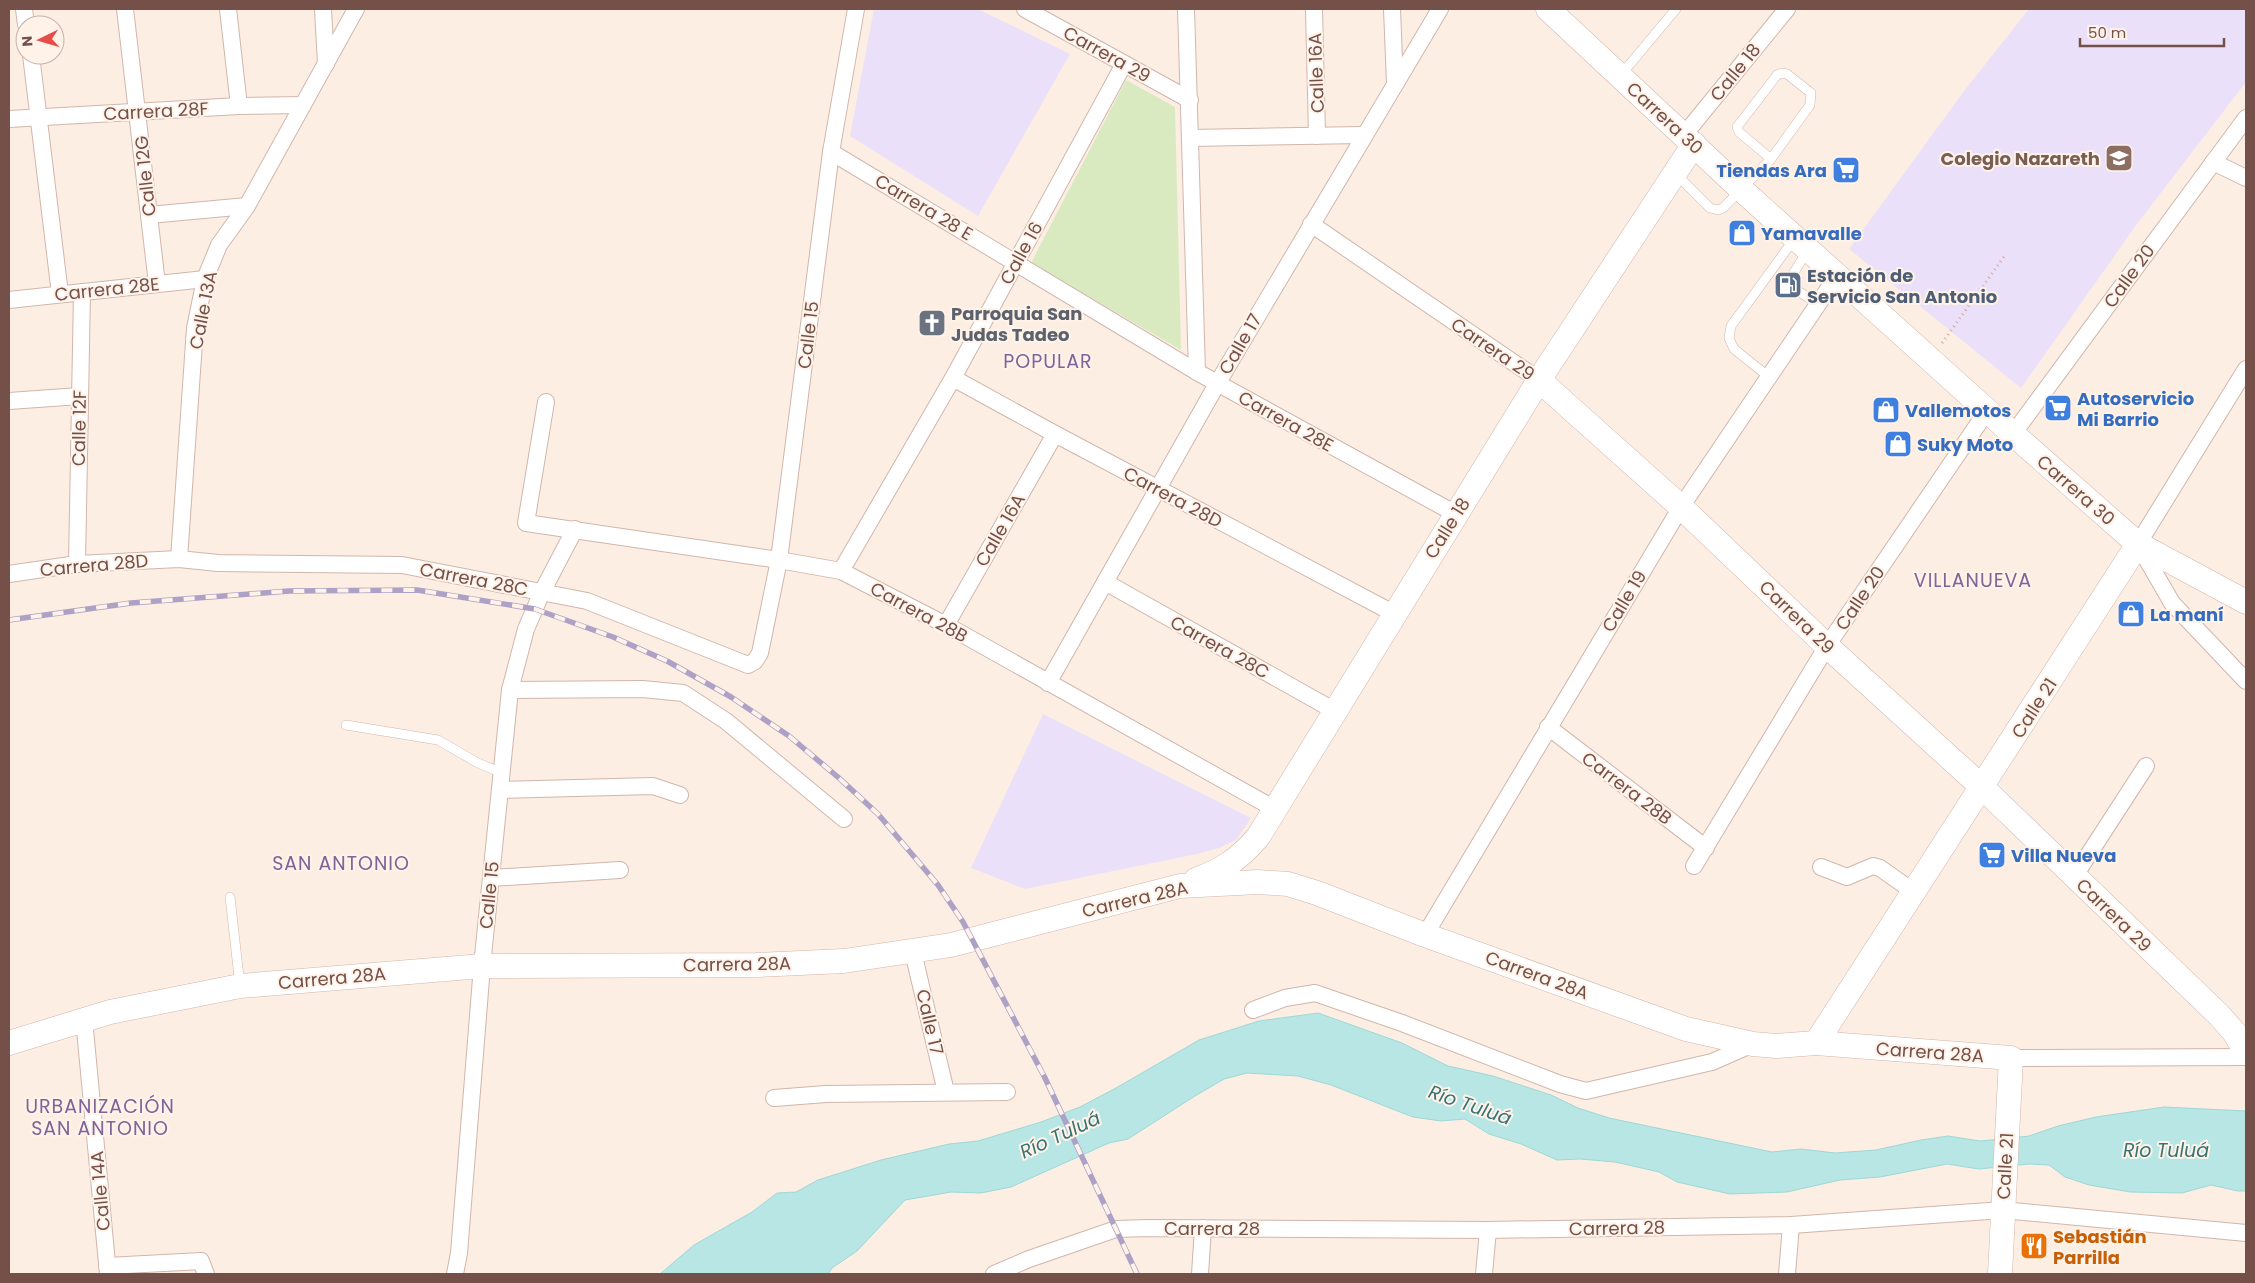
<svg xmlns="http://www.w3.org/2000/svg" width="2255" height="1283" font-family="Poppins,sans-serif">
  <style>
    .education { fill: #ebe0f9 }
    .green { fill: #d9eac1 }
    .water { fill: #b7e6e5; stroke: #9dd8d7 }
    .building { fill: #f2c6ba }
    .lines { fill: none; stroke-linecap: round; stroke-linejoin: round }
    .lane-casing { stroke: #d0b6ac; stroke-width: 10 }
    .street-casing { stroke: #d0b6ac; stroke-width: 18 }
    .secondary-casing { stroke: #d3b4a9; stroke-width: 25 }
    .path { stroke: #d7a99d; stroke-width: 3; stroke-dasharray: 1 4; stroke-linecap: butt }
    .lane { stroke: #fff; stroke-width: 9 }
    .street { stroke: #fff; stroke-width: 16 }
    .secondary { stroke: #fff; stroke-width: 24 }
    .rail-casing { stroke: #aea1c6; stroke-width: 5.5 }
    .rail { stroke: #fff3e9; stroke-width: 4; stroke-dasharray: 11; stroke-linecap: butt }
    .labels { text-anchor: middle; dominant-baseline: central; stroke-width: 4; stroke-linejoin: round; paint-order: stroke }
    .street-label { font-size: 18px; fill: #755048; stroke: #fff3e9 }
    .education-label { font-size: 18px; font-weight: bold; fill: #785e54; stroke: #fff3e9; text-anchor: end }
    .shop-label { font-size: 18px; font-weight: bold; fill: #366cbe; stroke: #fff3e9; text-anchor: start }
    .service-label { font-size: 18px; font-weight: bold; fill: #4e5e75; stroke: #fff3e9; text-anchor: start }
    .worship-label { font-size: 18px; font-weight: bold; fill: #5b616d; stroke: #fff3e9; text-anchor: start }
    .food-label { font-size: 18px; font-weight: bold; fill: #c56008; stroke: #fff3e9; text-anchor: start }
    .neighbourhood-label { font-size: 19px; letter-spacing: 1px; fill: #7d6499; stroke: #fff3e9 }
    .water-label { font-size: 19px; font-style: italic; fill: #397473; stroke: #fff3e9 }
  </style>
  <rect width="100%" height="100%" fill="#fdeee3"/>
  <g class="education">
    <path d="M874 9H978L1070 54 978 216 850 136Z"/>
    <path d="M2029 9H2246V82L2137 224 2021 388 1849 249 1964 91Z"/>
    <path d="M1043 714 1251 818 1236 840 1219 848 1197 854 1025 889 971 868Z"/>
  </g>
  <path class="green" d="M1126 80 1175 107 1181 350 1031 263Z"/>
  <path class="water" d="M1318 1013 1402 1043 1448 1066 1493 1076 1551 1095 1578 1108 1609 1118 1772 1152 1801 1149 1835 1153 1876 1150 1921 1140 1948 1136 1980 1141 2002 1139 2029 1136 2058 1126 2096 1117 2164 1107 2246 1111V1191H2238L2211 1185 2182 1193 2130 1192 2089 1185 2065 1177 2049 1165 2029 1164 1979 1169 1947 1164 1880 1177 1840 1180 1787 1192 1730 1194 1677 1182 1659 1172 1615 1162 1580 1159 1557 1160 1521 1144 1489 1134 1465 1119 1441 1121 1413 1117 1331 1085 1298 1076 1247 1073 1224 1079 1195 1096 1128 1139 1109 1143 1011 1187 981 1193 951 1192 905 1200 857 1251 832 1268 828 1274H660L694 1245 752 1212 777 1193 796 1192 818 1180 881 1160 949 1144 978 1141 1041 1122 1080 1107 1116 1088 1199 1040 1259 1021Z"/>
  <path class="building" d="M1786 273 1785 277 1787 282 1791 283 1796 281 1800 283 1790 285 1789 289 1791 294 1790 296 1776 286Z"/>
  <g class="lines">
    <defs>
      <g id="lane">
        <path d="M1620 76 1676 9"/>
        <path d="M1675 173 1710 208 1718 210 1723 208 1771 159 1810 105 1811 93 1787 74 1782 73 1777 75 1737 127 1739 132 1771 159"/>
        <path d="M1791 277 1808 250"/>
        <path d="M1795 289 1818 304"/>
        <path d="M1769 377 1734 349 1729 338 1731 326 1795 238"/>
        <path d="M346 725 438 740 478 763 502 773"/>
        <path d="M230 897 240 986"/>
      </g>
      <g id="street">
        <path d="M24 9 26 25"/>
        <path d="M125 9 157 284"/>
        <path d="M228 9 239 106"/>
        <path d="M323 9 326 64"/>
        <path d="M1025 9 1190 100"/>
        <path d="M1186 9 1197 372"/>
        <path d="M1314 9 1317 136"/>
        <path d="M1392 9 1395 84"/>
        <path d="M31 55 60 294"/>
        <path d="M9 119 239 106 303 105"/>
        <path d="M1684 135 1787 9"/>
        <path d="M1190 138 1363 135"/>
        <path d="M831 152 1197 372 1456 514"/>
        <path d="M2213 162 2246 178"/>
        <path d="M149 215 247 206"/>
        <path d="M1311 224 1539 380"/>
        <path d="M9 300 205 279"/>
        <path d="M2246 369 2138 544 2172 603 2246 681"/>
        <path d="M953 378 1055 434 1395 614"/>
        <path d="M9 401 80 396"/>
        <path d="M546 402 526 523 779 560 841 571 946 625 1275 809"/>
        <path d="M2013 434 2246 118"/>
        <path d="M179 559 195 328 205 279 219 245 247 206 356 9"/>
        <path d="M77 564 82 292"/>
        <path d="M841 571 953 378 1124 64"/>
        <path d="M9 574 77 564 179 559 218 563 402 565 587 601 748 665 755 661 760 653 779 560 831 152 856 9"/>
        <path d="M1105 582 1335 711"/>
        <path d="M946 625 1055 434"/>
        <path d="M1048 683 1217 384 1440 9"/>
        <path d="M510 690 643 689 683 693 726 721 844 819"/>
        <path d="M1548 727 1706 848"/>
        <path d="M500 790 653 786 680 795"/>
        <path d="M1694 866 1827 646 1987 411"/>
        <path d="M1821 867 1847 877 1873 866 1880 868 1914 892"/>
        <path d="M2074 877 2146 766"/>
        <path d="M491 878 620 870"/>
        <path d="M1425 935 1681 507 1837 276"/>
        <path d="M913 952 946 1092"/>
        <path d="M1253 1010 1285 998 1315 993 1402 1023 1560 1084 1586 1091 1712 1062 1753 1044"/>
        <path d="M84 1019 108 1274"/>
        <path d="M2011 1058 2246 1057"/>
        <path d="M774 1098 826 1094 1007 1092"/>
        <path d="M107 1266 201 1261 206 1274"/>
        <path d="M455 1274 459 1253 482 966 510 690 526 629 542 592 575 529"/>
        <path d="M994 1274 1029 1259 1116 1229 1148 1228 1488 1230 1791 1225 2003 1210 2246 1233"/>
        <path d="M1200 1274 1203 1228"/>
        <path d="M1484 1274 1488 1230"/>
        <path d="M1787 1274 1791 1225"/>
      </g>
      <g id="secondary">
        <path d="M1548 9 1742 190 2013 434 2138 544 2246 602"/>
        <path d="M1539 380 1681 507 1827 646 1983 788 2219 1015 2234 1032 2246 1052"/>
        <path d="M1196 880C1224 869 1238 860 1258 837L1539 380 1694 144"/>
        <path d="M9 1043 110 1012 240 986 482 966 756 965 844 961 951 945 1180 886 1258 882 1288 884 1317 893 1425 935 1686 1029 1753 1044 1776 1046 1816 1043 2011 1058 2000 1274"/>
        <path d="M1816 1043 2138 544"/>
      </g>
    </defs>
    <use href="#lane" class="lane-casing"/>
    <use href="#street" class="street-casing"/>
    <use href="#secondary" class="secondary-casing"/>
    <path class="path" d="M1942 343 2006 254"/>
    <use href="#lane" class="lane"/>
    <use href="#street" class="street"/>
    <use href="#secondary" class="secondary"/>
    <defs>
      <path id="rail" d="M9 620 131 603 289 591 417 590 535 609 613 637 667 661 731 697 789 736 839 778 878 814 938 885 963 922 1045 1078 1137 1274"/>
    </defs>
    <use href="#rail" class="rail-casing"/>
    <use href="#rail" class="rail"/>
  </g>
  <defs>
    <symbol id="school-square" viewBox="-11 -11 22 22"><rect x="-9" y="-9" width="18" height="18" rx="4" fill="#8d6e63" stroke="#fff3e9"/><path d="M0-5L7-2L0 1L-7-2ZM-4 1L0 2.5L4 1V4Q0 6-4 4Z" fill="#fff"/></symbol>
    <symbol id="supermarket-square" viewBox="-11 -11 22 22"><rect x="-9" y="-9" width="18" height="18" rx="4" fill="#3f7fe0" stroke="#fff3e9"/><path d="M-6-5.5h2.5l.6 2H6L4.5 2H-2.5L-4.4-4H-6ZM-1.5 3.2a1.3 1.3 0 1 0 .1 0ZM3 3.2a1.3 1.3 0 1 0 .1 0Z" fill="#fff"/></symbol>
    <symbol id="shop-square" viewBox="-11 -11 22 22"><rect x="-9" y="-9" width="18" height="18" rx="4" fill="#3f7fe0" stroke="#fff3e9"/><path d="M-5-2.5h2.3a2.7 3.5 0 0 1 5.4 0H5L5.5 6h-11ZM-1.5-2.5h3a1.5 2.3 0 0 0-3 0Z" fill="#fff"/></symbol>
    <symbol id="fuel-square" viewBox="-11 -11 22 22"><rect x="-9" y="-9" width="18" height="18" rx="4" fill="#5c6f8a" stroke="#fff3e9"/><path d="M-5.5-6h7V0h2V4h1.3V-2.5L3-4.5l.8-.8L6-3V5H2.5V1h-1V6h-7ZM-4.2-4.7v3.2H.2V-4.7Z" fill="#fff"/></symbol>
    <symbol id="church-square" viewBox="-11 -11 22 22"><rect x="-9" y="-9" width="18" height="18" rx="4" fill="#6b7280" stroke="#fff3e9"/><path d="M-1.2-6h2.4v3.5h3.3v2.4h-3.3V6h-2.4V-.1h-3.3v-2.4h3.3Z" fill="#fff"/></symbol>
    <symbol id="restaurant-square" viewBox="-11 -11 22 22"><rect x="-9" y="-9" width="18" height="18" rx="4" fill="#e8710a" stroke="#fff3e9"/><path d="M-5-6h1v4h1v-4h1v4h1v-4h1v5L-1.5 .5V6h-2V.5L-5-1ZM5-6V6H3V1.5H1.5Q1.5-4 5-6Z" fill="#fff"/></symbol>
  </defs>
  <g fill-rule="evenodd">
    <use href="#school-square" x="2103" y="142" width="32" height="32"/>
    <use href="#supermarket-square" x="1830" y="154" width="32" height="32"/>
    <use href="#shop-square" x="1726" y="217" width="32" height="32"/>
    <use href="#fuel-square" x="1772" y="269" width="32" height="32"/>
    <use href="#church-square" x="916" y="307" width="32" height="32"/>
    <use href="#supermarket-square" x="2042" y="392" width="32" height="32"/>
    <use href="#shop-square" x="1870" y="394" width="32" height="32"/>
    <use href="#shop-square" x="1882" y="428" width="32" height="32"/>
    <use href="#shop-square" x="2115" y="598" width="32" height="32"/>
    <use href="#supermarket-square" x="1976" y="839" width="32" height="32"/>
    <use href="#restaurant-square" x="2018" y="1230" width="32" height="32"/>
  </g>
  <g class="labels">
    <g class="street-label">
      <text transform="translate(1107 54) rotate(29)">Carrera 29</text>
      <text transform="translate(1735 72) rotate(-51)">Calle 18</text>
      <text transform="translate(1316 73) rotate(-92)">Calle 16A</text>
      <text transform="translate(156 111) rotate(-3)">Carrera 28F</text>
      <text transform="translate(1665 118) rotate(43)">Carrera 30</text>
      <text transform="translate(145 176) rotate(-96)">Calle 12G</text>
      <text transform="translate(924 207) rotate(31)">Carrera 28 E</text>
      <text transform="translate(1021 253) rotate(-61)">Calle 16</text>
      <text transform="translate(2129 276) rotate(-54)">Calle 20</text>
      <text transform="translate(107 289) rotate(-6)">Carrera 28E</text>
      <text transform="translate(203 310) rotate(-79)">Calle 13A</text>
      <text transform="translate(808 335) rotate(-83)">Calle 15</text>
      <text transform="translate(1240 344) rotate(-60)">Calle 17</text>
      <text transform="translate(1493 349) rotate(34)">Carrera 29</text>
      <text transform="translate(1286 421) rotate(29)">Carrera 28E</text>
      <text transform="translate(79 428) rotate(-89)">Calle 12F</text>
      <text transform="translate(2076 490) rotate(41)">Carrera 30</text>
      <text transform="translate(1173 497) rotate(28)">Carrera 28D</text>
      <text transform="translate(1447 528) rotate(-58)">Calle 18</text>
      <text transform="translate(1000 530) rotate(-60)">Calle 16A</text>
      <text transform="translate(94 565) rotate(-5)">Carrera 28D</text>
      <text transform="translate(474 579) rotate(11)">Carrera 28C</text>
      <text transform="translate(1860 598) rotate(-56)">Calle 20</text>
      <text transform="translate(1624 601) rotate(-59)">Calle 19</text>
      <text transform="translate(919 612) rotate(28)">Carrera 28B</text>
      <text transform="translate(1797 617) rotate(44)">Carrera 29</text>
      <text transform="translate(1220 647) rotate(29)">Carrera 28C</text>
      <text transform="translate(2034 708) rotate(-57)">Calle 21</text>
      <text transform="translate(1627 788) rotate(37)">Carrera 28B</text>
      <text transform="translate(489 895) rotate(-84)">Calle 15</text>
      <text transform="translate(1135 899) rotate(-13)">Carrera 28A</text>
      <text transform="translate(2114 915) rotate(44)">Carrera 29</text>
      <text transform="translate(737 964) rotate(-1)">Carrera 28A</text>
      <text transform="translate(1537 975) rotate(20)">Carrera 28A</text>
      <text transform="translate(332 978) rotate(-5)">Carrera 28A</text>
      <text transform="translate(930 1022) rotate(77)">Calle 17</text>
      <text transform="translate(1930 1052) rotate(4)">Carrera 28A</text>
      <text transform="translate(2005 1166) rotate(-87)">Calle 21</text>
      <text transform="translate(100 1191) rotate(-95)">Calle 14A</text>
      <text x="1212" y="1228">Carrera 28</text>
      <text transform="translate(1617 1228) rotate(-1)">Carrera 28</text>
    </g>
    <g class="education-label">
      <text x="2100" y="158">Colegio Nazareth</text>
    </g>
    <g class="shop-label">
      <text x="1827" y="170" text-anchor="end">Tiendas Ara</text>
      <text x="1761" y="233">Yamavalle</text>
      <text x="2077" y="398">Autoservicio<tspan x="2077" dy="21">Mi Barrio</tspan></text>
      <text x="1905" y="410">Vallemotos</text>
      <text x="1917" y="444">Suky Moto</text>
      <text x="2150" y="614">La maní</text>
      <text x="2011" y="855">Villa Nueva</text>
    </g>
    <g class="service-label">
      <text x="1807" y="275">Estación de<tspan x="1807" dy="21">Servicio San Antonio</tspan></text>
    </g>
    <g class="worship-label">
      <text x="951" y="313">Parroquia San<tspan x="951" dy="21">Judas Tadeo</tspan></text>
    </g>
    <g class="food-label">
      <text x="2053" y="1236">Sebastián<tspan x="2053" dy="21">Parrilla</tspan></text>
    </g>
    <g class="neighbourhood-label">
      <text x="1048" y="361">POPULAR</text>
      <text x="1973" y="580">VILLANUEVA</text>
      <text x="341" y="863">SAN ANTONIO</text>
      <text x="100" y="1106">URBANIZACIÓN<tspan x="100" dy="22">SAN ANTONIO</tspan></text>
    </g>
    <g class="water-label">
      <text transform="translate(1470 1105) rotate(19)">Río Tuluá</text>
      <text transform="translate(1060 1135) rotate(-25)">Río Tuluá</text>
      <text x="2166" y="1150">Río Tuluá</text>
    </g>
  </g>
  <rect width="2255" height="1283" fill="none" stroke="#755048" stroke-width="20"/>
  <g transform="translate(40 40) rotate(265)"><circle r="24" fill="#fff3e9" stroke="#c8b2a9"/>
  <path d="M0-4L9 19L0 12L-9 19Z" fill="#e94c46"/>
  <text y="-8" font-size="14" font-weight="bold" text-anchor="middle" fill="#755048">N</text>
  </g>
  <path d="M2080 38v8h144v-8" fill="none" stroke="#755048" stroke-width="2.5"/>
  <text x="2088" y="38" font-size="15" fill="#755048" stroke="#fff3e9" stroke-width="4" paint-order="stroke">50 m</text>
</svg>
